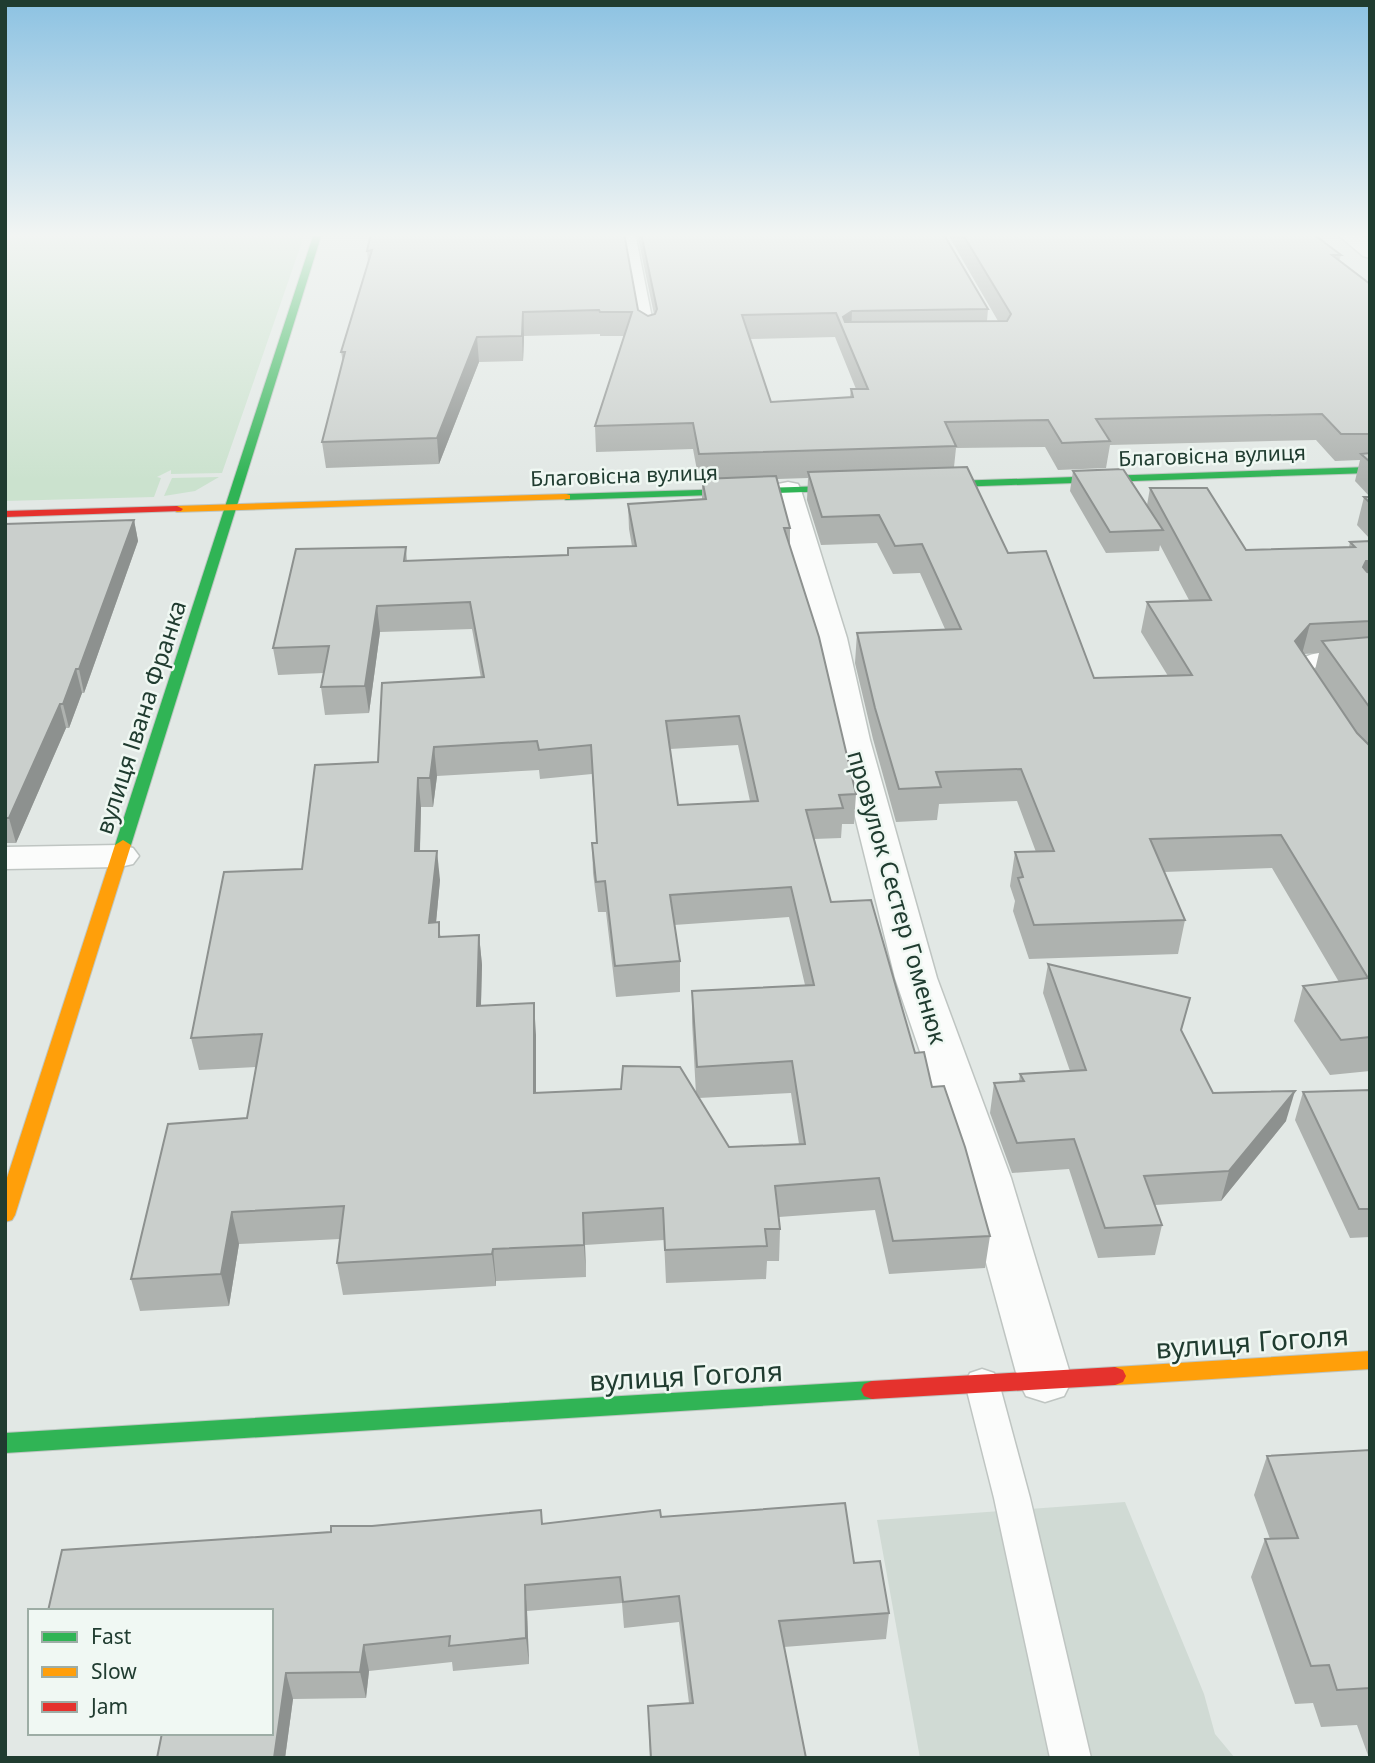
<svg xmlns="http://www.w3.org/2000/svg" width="1375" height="1763" font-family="'Noto Sans',sans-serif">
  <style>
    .built { fill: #d0dad4 }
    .green { fill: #cbe2ce }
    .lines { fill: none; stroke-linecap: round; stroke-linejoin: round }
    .lane-casing { stroke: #bfc5c2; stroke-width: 3 }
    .street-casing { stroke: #bfc5c2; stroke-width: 3 }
    .fast-casing { stroke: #bec6c2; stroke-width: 2 }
    .slow-casing { stroke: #bec6c2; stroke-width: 2 }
    .jam-casing { stroke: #bec6c2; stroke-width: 2 }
    .lane { fill: #fbfcfb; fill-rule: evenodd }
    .street { fill: #fbfcfb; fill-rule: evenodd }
    .fast { fill: #30b455; fill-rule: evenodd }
    .slow { fill: #ff9f0a; fill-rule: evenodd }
    .jam { fill: #e5322d; fill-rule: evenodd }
    .wall { fill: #aeb2af; fill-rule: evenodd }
    .shaded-wall { fill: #8d918f }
    .building { fill: #cacfcc; stroke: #8d918f; stroke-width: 2; fill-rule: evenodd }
    .labels { text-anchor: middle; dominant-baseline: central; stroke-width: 5; stroke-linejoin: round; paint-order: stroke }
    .far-street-label { font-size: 21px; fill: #203c30; stroke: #f0f8f3 }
    .street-label { font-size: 24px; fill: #203c30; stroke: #f0f8f3 }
    .near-street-label { font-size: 28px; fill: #203c30; stroke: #f0f8f3 }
  </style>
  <rect width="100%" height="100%" fill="#e2e8e5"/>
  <path class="built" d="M1125 1502 1204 1694 1215 1734 1235 1758H920L877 1520Z"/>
  <g class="green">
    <path d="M5 233H305L222 473 171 474V470L157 477 161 478 154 497 5 501Z"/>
    <path d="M219 477 195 491 164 496 172 478Z"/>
  </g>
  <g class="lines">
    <defs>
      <g id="lane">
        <path d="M623 233H635L655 333 653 336 648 337 641 333Z"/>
        <path d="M1370 652V664L1323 665 1311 669 1320 688 1317 692H1303L1290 670C1304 646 1345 652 1370 652Z"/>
        <path d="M982 1369 994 1373 999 1383 1030 1498 1091 1758H1050L994 1498 965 1383 970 1373Z"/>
      </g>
      <g id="street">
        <path d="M1336 233H1358L1370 242V258L1363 256Z"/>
        <path d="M788 482 798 484 801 490 847 638 870 740 937 978 1011 1178 1072 1380 1064 1396 1045 1402 1026 1396 1018 1380 963 1178 895 978 836 740 815 638 775 490 778 484Z"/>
        <path d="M120 845 133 848 139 856 133 864 120 867 5 869V847Z"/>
      </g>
      <g id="fast">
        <path d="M314 233H322L131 845 123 850 118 848 115 845Z"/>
        <path d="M1370 467V473L924 488 919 485 924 482Z"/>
        <path d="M860 485 864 486V490L566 500 560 497 566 494Z"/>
        <path d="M872 1381 880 1384 883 1390 880 1396 872 1399 5 1453V1433Z"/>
      </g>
      <g id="slow">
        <path d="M566 494 570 495V499L177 512 171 509 177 506Z"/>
        <path d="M123 840 131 845 15 1215 12 1220 5 1222V1184L115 845Z"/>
        <path d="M1370 1351V1369L1115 1385 1107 1382 1104 1376 1107 1370 1115 1367Z"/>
      </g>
      <g id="jam">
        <path d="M177 506 183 509 181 511 5 517V511Z"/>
        <path d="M1115 1367 1123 1370 1126 1376 1123 1382 1115 1385 872 1399 864 1396 861 1390 864 1384 872 1381Z"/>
      </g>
    </defs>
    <use href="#lane" class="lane-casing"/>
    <use href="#street" class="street-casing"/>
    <use href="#fast" class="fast-casing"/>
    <use href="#slow" class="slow-casing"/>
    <use href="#jam" class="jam-casing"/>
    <use href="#lane" class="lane"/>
    <use href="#street" class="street"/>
    <use href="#fast" class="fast"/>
    <use href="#slow" class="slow"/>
    <use href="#jam" class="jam"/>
  </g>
  <g class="wall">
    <path d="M371 233 638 310 648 316 654 314 637 233H943L988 309 987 321H998L947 233H1312L1341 255 1339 261 1370 284V539L1357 525 1364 497H1370L1355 481 1360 460 1335 461 1316 440 1110 445 1106 468 1058 470 1045 447 956 448 954 467 1008 553 1094 678 1168 676 1141 632 1147 602 1189 600 1160 545 1159 551 1106 553 1070 491 1073 471 1147 505 1150 488 1246 550 1349 547 1350 542 1370 541V1071L1330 1075 1294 1021 1303 986 1339 982 1272 868 1164 872 1185 920 1178 954 1029 959 1013 911 1015 901 1010 886 1015 852H1036L1017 801 939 804 937 820 896 822 873 739 855 663 857 633 945 629 920 573 893 574 877 543 821 545 807 500 808 478 777 479 790 528V546L856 794 854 824H842L841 838 814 839 831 902 915 1053 932 1087 990 1236 985 1268 889 1274 875 1210 779 1217 780 1229 779 1261H767L766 1279 666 1283 664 1240 585 1245 586 1277 496 1281V1286L343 1295 337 1263 340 1239 239 1244 229 1306 140 1311 131 1279 247 1118 256 1067 199 1070 191 1038 302 869 378 762 481 678 472 629 380 632 369 713 325 715 321 687 324 673 278 675 273 648 406 547 407 561 568 555 632 546 629 529 628 504 702 499V481H699L693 449 596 452 595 426 624 336H600V334L524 336 523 361 479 362 439 464 326 468 322 442 343 362 341 352 368 262 367 251ZM835 337 856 389H851L850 397 771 402 750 339ZM1319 653 1315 670 1304 654ZM738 745 750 801 678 805 670 749ZM539 770 540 779 592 774 597 843H592L593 873 598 912H606L616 997 680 992V961L674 925 789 917 805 985 692 991V1022L696 1094 536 1093V1035L481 1006 482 965 479 935 441 937 436 923 440 880 420 851 421 807H433L437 776ZM791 1093 799 1144 729 1147 699 1098Z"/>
    <path d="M134 520 138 541 84 693H82L69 728H66L16 843H5V524Z"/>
    <path d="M1048 964 1182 1031 1213 1093 1286 1121 1221 1201 1155 1205 1162 1225 1155 1255 1098 1258 1069 1169 1012 1173 990 1113 994 1083 1019 1081 1020 1074 1070 1071 1043 993Z"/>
    <path d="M1370 1090V1237L1350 1238 1295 1120 1303 1092Z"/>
    <path d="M1370 1450V1758H1369L1357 1725 1321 1727 1313 1703 1295 1704 1251 1577 1265 1539H1270L1254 1495 1267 1456Z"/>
    <path d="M661 1517 854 1563 889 1613 886 1639 784 1647 806 1758H650L648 1706 689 1703 679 1622 624 1628 622 1603 527 1611 529 1664 453 1671 452 1662 369 1671 366 1698 293 1699 285 1758H157L271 1611 543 1524Z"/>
  </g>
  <g class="shaded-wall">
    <path d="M852 311 851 335 843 317Z"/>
    <path d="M523 312 524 336 523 361 522 336Z"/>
    <path d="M477 337 479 362 439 464 437 438Z"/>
    <path d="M134 520 138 541 84 693 79 669Z"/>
    <path d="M1366 561H1370V588L1363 567Z"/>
    <path d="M377 606 380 632 369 713 365 686Z"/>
    <path d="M1310 624 1302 654 1295 641Z"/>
    <path d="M76 669 82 693 69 728 63 704Z"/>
    <path d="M60 704 66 728 16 843 9 818Z"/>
    <path d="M434 747 437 776 433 807 430 778Z"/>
    <path d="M418 778 421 807 419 881 415 851Z"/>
    <path d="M437 851 440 880 433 954 429 923Z"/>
    <path d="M479 935 482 965 480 1037 477 1006Z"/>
    <path d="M534 1003 536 1035V1125L534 1093Z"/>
    <path d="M1295 1091 1286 1121 1221 1201 1229 1171Z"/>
    <path d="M232 1212 239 1244 229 1306 221 1274Z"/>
    <path d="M583 1213 585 1245 586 1277 584 1245Z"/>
    <path d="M493 1249 496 1281V1286L492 1254Z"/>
    <path d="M525 1585 527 1611 529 1664 526 1638Z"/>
    <path d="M364 1645 369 1671 366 1698 360 1672Z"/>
    <path d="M286 1673 293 1699 285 1758H274Z"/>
  </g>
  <g class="building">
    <path d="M371 233H624L638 310 648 316 655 314 657 309 641 233H943L988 309 852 311 843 317 845 322 1007 321 1011 314 962 233H1312L1341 255H1332L1370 284V434H1341L1322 414 1096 419 1110 441 1062 443 1048 420 945 422 956 446 699 454 693 423 595 426 632 312H600L599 310 523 312 522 336 477 337 437 438 322 442 345 352H341L372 250 367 251ZM836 313 868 389H851L853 397 771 402 742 315Z"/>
    <path d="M1370 453V462L1361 454Z"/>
    <path d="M967 467 1008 553 1046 551 1094 678 1192 675 1147 602 1211 600 1150 488H1207L1246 550 1355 547 1350 542 1370 541V561H1366L1363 567 1367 572 1370 573V621L1310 624 1295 641 1357 733 1370 746V1037L1341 1040 1303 986 1368 978 1281 835 1150 839 1185 920 1034 925 1018 878 1023 877 1015 852 1054 851 1021 769 936 772 941 787 899 789 875 708 857 633 961 629 922 544 895 546 879 515 822 517 808 472Z"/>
    <path d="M1123 469 1163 530 1110 532 1073 471Z"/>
    <path d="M776 476 790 528H784L819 637 856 794 839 795 843 808 806 810 831 902 871 900 915 1053 924 1052 932 1087 944 1086 965 1147 990 1236 893 1241 879 1178 775 1186 780 1229H765L767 1246 665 1250 663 1208 583 1213 584 1245 493 1249 492 1254 337 1263 344 1206 232 1212 221 1274 131 1279 168 1124 247 1118 262 1034 191 1038 224 872 302 869 315 765 378 762 382 683 484 677 470 602 377 606 365 686 321 687 329 646 273 648 296 549 406 547 404 561 568 555V548L636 546 628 504 706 499 702 479ZM739 716 758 801 678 805 666 721ZM537 741 539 750 591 745 597 843H592L596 882 605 881 615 966 680 961 670 895 791 887 814 985 692 991 697 1067 792 1061 805 1144 729 1147 680 1067 623 1066 621 1089 534 1093V1003L477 1006 479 935 439 937V922L429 923 437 851H415L418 778H430L434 747Z"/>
    <path d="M1364 497H1370V503Z"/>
    <path d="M134 520 79 669H76L63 704H60L9 818H5V524Z"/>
    <path d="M1370 637V708L1322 641Z"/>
    <path d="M1048 964 1190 998 1181 1030 1213 1093 1295 1091 1229 1171 1144 1176 1162 1225 1105 1228 1074 1139 1017 1143 994 1083 1024 1081 1020 1074 1086 1070Z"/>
    <path d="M1370 1090V1209H1359L1303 1092Z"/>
    <path d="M1370 1450V1688L1337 1690 1329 1665 1311 1666 1265 1539 1298 1538 1267 1456Z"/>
    <path d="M845 1503 854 1563 880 1561 889 1613 779 1621 806 1758H651L648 1706 693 1703 679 1596 623 1602 620 1577 525 1585 526 1638 449 1646 450 1636 364 1645 360 1672 286 1673 274 1758H157L162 1733H271V1611H48L62 1550 331 1532V1526H372L541 1510 542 1524 660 1510 661 1517Z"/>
  </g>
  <linearGradient id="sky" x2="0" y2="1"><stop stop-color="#8cc2e2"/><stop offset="0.49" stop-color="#f2f5f3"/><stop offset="1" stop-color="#f2f5f3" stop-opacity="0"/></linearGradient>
  <rect width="1375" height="480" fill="url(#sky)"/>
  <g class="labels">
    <g class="far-street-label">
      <text transform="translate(1212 455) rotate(-2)">Благовісна вулиця</text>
      <text transform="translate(624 475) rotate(-2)">Благовісна вулиця</text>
    </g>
    <g class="street-label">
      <text transform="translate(140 717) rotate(-72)">вулиця Івана Франка</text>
      <text transform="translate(898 897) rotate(74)">провулок Сестер Гоменюк</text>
    </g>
    <g class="near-street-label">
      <text transform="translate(1252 1341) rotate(-4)">вулиця Гоголя</text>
      <text transform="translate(686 1375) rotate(-3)">вулиця Гоголя</text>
    </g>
  </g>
  <rect width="1375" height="1763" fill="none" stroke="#203c30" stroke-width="14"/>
  <rect x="28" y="1609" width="245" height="126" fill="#f0f8f3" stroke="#9dada5" stroke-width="2"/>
  <rect x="42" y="1632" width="35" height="10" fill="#30b455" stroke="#9dada5" stroke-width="2"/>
  <text x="91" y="1644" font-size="21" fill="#203c30">Fast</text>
  <rect x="42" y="1667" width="35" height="10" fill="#ff9f0a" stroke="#9dada5" stroke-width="2"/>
  <text x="91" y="1679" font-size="21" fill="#203c30">Slow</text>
  <rect x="42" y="1702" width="35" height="10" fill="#e5322d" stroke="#9dada5" stroke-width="2"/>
  <text x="91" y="1714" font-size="21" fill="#203c30">Jam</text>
</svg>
